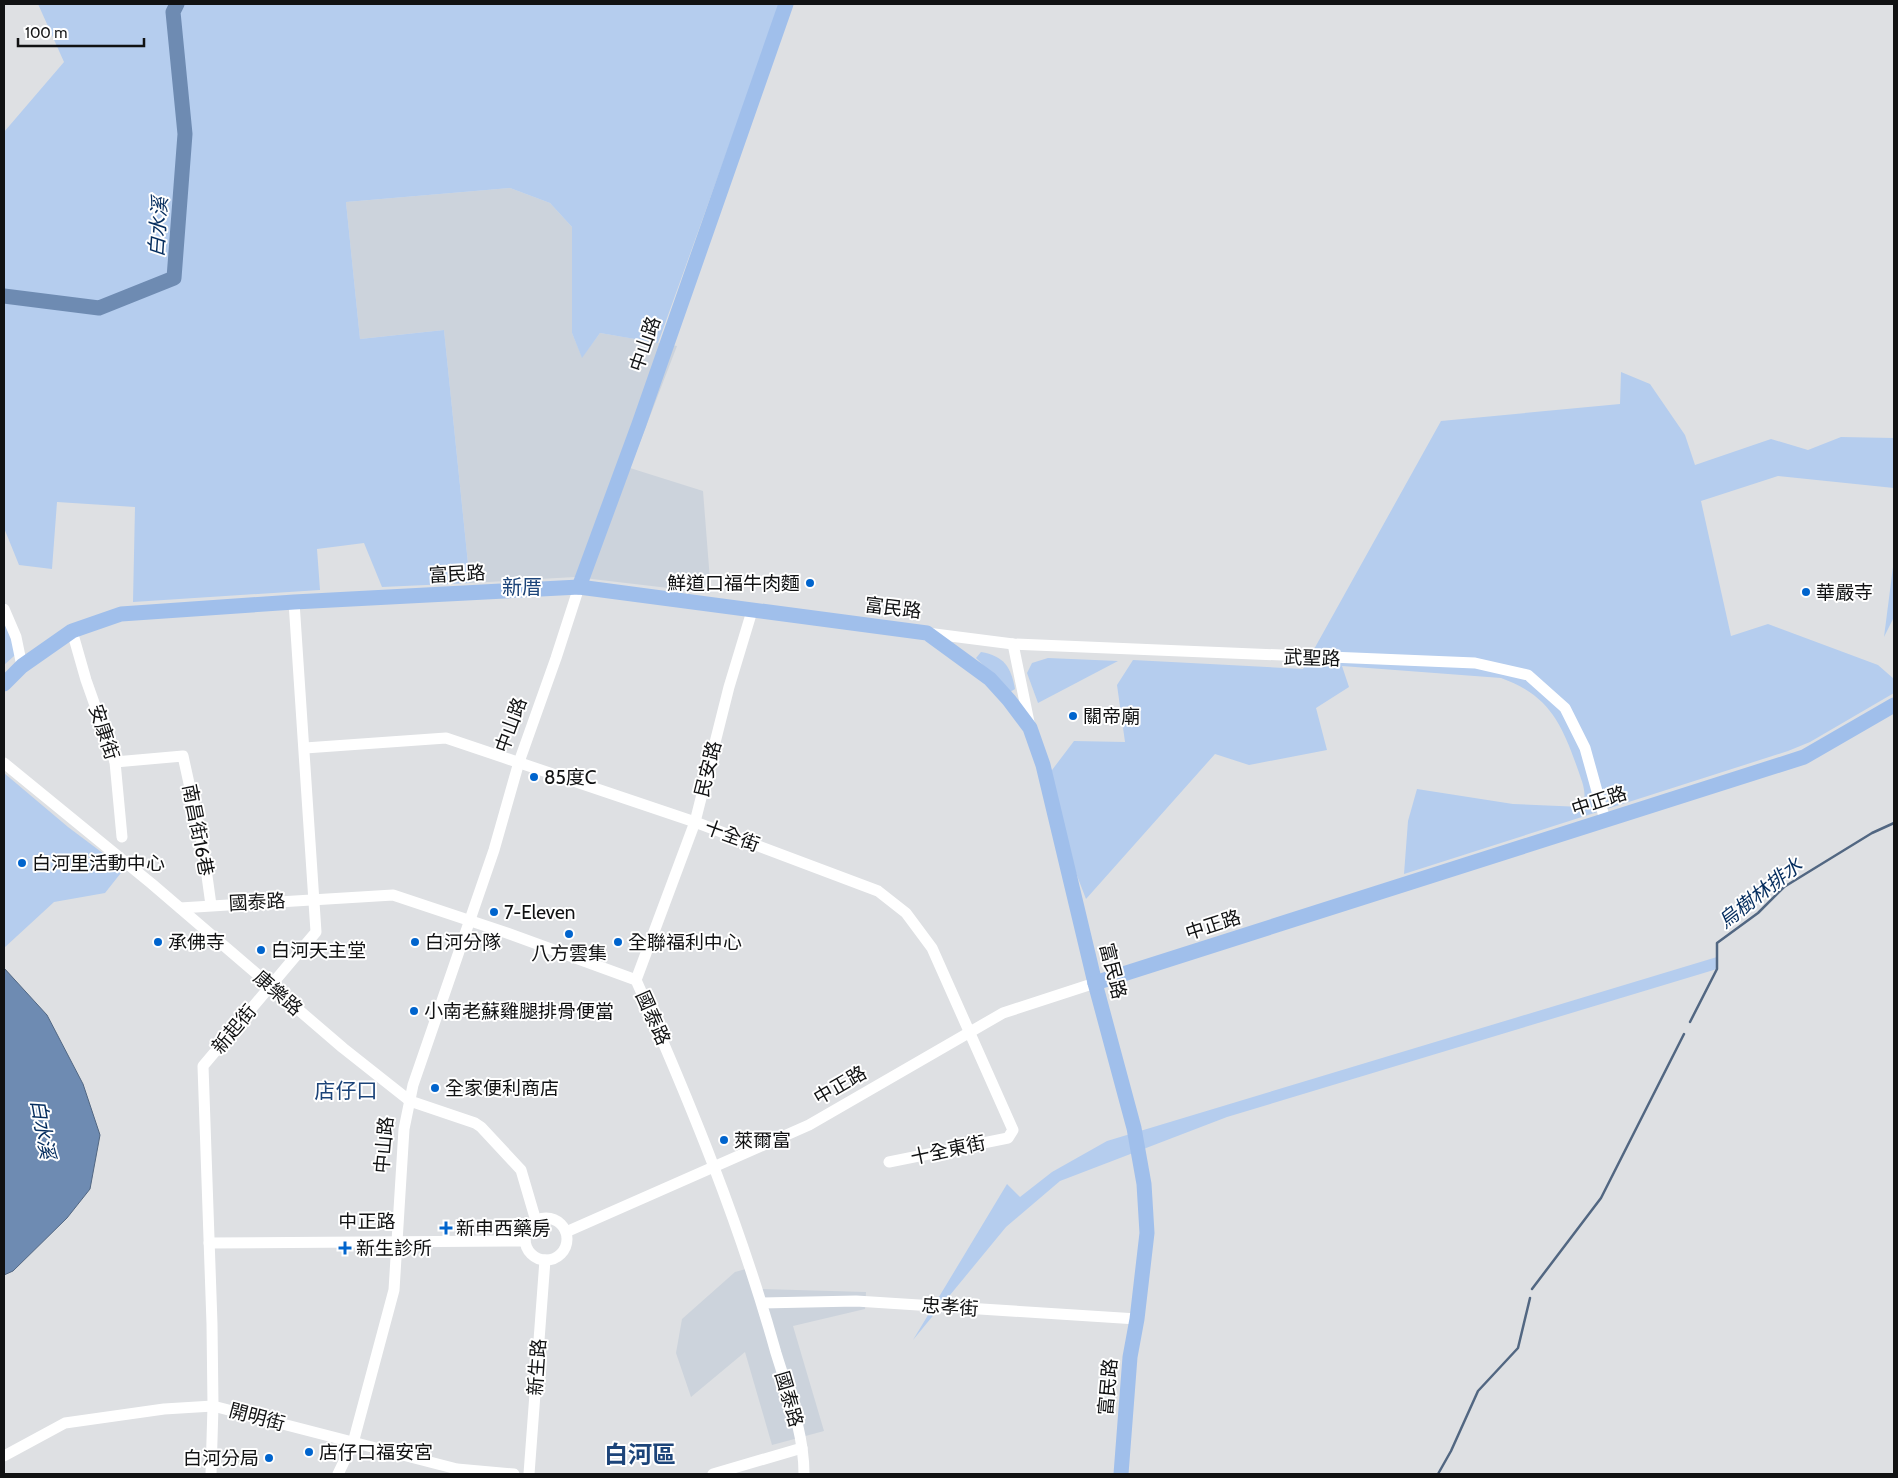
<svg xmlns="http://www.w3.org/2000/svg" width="1898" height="1478" font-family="Cabin,'Noto Sans TC',sans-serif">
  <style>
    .built { fill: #ccd3dc }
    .green { fill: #b5cdee }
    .water { fill: #6e8bb2; stroke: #526782 }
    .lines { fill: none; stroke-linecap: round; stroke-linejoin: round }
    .stream { stroke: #526782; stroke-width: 2.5 }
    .river { stroke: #6e8bb2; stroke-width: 15 }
    .minor { stroke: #fff; stroke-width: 11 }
    .major { stroke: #a0bfeb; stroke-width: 15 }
    .poi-dot { fill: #0064cd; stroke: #fff; stroke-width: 2 }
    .labels { text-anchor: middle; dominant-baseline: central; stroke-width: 4; stroke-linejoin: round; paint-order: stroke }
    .street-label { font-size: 19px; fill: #111213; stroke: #fff }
    .poi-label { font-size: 19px; fill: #111213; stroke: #fff; text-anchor: start }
    .water-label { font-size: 20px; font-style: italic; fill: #052d5e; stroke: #fff }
    .neighbourhood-label { font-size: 20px; fill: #1c4479; stroke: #fff }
    .quarter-label { font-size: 21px; fill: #1c4479; stroke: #fff }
    .district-label { font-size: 24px; font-weight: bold; fill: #1c4479; stroke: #fff }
  </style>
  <rect width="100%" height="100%" fill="#dee0e3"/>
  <g class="built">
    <path d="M510 188 550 203 572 227V333L582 357 600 333 677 346 630 468 703 491 711 593 575 577 470 583 444 330 360 339 346 202Z"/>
    <path d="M753 1267 761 1289 866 1292 865 1309 793 1326 824 1431 772 1445 745 1352 691 1397 676 1353 682 1319 735 1272Z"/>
  </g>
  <g class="green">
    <path d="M38 4H780L658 343 600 333 582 358 572 333V227L550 203 510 188 346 202 360 339 444 330 470 583 382 587 364 543 317 549 320 590 133 602 135 507 57 502 52 569 19 565 4 528V132L64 62Z"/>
    <path d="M1621 372 1650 384 1685 435 1695 465 1771 439 1808 450 1841 437 1894 438V488L1778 476 1701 501 1731 636 1768 624 1878 665 1894 679V693L1810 742 1788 751 1404 874 1408 821 1417 789 1513 804 1582 807C1588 793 1582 782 1577 767 1561 722 1548 695 1501 678L1342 666 1349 687 1316 708 1327 750 1249 765 1215 754 1086 899 1058 826 1049 774 1074 741 1125 742 1117 685 1133 660 1303 669 1441 421 1620 404Z"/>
    <path d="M1894 559V617L1884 637Z"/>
    <path d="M4 600 23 648 4 665Z"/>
    <path d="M981 652C1004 656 1011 667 1015 689L1010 692 976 658Z"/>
    <path d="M1048 658 1118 661 1038 703 1027 673 1032 663Z"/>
    <path d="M4 773 68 827 124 869 105 893 54 902 4 948Z"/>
    <path d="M1717 957V969L1227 1117 1060 1181 1006 1227 913 1340 1007 1184 1020 1197 1052 1172 1107 1141Z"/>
  </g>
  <path class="water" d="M4 968 47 1015 83 1084 100 1135 90 1189 67 1218 13 1271 4 1275Z"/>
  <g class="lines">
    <g class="stream">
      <path d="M1690 1022 1717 969V943L1758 913 1784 887 1872 833 1894 823"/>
      <path d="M1532 1289 1601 1198 1684 1034"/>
      <path d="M1438 1474 1451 1451 1478 1391 1518 1348 1530 1298"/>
    </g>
    <path class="river" d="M4 296 99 308 174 278 185 134 173 12 177 4"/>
    <g class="minor">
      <path d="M4 609 16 637 22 666"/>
      <path d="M72 631 86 680 115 762 122 837"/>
      <path d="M927 633 1013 644 1475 663 1528 675 1565 708 1585 748 1605 820"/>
      <path d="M1013 644 1030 727"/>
      <path d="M305 748 446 738 695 822 878 891 906 913 932 948 1013 1130 1008 1138 889 1162"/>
      <path d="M115 762 183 756 203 847 211 905"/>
      <path d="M4 763 152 884 343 1048 410 1101 475 1123 481 1127 521 1170 536 1221"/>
      <path d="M180 908 393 895 507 933 636 980C690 1102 740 1224 776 1353 788 1392 804 1433 804 1474"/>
      <path d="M636 980 695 822 729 687 752 611"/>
      <circle cx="546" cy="1239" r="21"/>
      <path d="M566 1232 809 1125 1003 1013 1095 983"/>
      <path d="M209 1243 525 1241"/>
      <path d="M762 1303 856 1301 1137 1319"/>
      <path d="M4 1456 65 1423 164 1409 213 1406 457 1469 514 1474"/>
      <path d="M211 1474 213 1406 212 1324 203 1066 316 932 294 602"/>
      <path d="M338 1474 353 1443 394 1290 404 1129 413 1085 494 850 519 762 556 658 579 587"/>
      <path d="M529 1474 545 1260"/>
      <path d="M713 1474 802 1448"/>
    </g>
    <g class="major">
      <path d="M579 587 639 424 786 4"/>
      <path d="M4 684 22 666 72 631 121 614 294 602 579 587 927 633 990 679 1009 700 1030 728 1043 765 1095 983 1134 1128 1144 1184 1147 1233 1137 1319 1130 1357 1121 1474"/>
      <path d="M1095 983 1804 757 1894 705"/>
    </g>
  </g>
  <g class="poi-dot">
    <circle cx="810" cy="583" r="5"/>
    <circle cx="1806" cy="592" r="5"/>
    <circle cx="1073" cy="716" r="5"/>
    <circle cx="534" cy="777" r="5"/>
    <circle cx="22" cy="863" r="5"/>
    <circle cx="494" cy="912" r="5"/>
    <circle cx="569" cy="934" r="5"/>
    <circle cx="158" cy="942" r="5"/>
    <circle cx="415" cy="942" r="5"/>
    <circle cx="618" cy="942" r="5"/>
    <circle cx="261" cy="950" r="5"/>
    <circle cx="414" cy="1011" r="5"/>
    <circle cx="435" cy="1088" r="5"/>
    <circle cx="724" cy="1140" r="5"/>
    <path d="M443.5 1220.5h5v5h5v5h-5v5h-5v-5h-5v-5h5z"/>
    <path d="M342.5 1240.5h5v5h5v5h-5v5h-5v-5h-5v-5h5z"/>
    <circle cx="309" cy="1452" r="5"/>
    <circle cx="269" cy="1458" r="5"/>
  </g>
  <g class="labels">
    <g class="street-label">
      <text transform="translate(645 344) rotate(-71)">中山路</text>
      <text transform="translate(457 574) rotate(-3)">富民路</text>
      <text transform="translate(893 608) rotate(7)">富民路</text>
      <text transform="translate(1312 658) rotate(2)">武聖路</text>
      <text transform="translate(511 725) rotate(-70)">中山路</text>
      <text transform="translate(104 732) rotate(72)">安康街</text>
      <text transform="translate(708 769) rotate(-76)">民安路</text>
      <text transform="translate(1599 801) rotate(-18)">中正路</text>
      <text transform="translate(198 830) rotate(79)">南昌街16巷</text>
      <text transform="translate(732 836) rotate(20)">十全街</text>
      <text transform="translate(257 902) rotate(-3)">國泰路</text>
      <text transform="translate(1213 925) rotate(-18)">中正路</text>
      <text transform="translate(1113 971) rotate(76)">富民路</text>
      <text transform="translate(278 993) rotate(41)">康樂路</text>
      <text transform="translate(653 1018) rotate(66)">國泰路</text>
      <text transform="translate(234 1029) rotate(-50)">新起街</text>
      <text transform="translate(840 1085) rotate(-30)">中正路</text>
      <text transform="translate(384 1145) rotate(-85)">中山路</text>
      <text transform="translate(948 1150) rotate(-12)">十全東街</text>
      <text x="367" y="1221">中正路</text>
      <text transform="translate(950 1307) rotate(4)">忠孝街</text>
      <text transform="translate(537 1367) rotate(-86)">新生路</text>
      <text transform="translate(1108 1387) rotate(-85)">富民路</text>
      <text transform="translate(789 1399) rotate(74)">國泰路</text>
      <text transform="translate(257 1417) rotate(15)">開明街</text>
    </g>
    <g class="poi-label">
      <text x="800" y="583" text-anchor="end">鮮道口福牛肉麵</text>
      <text x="1816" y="592">華嚴寺</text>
      <text x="1083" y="716">關帝廟</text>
      <text x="544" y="777">85度C</text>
      <text x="32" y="863">白河里活動中心</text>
      <text x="504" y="912">7-Eleven</text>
      <text x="168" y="942">承佛寺</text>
      <text x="425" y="942">白河分隊</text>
      <text x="628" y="942">全聯福利中心</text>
      <text x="271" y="950">白河天主堂</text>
      <text x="569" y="953" text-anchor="middle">八方雲集</text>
      <text x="424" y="1011">小南老蘇雞腿排骨便當</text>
      <text x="445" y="1088">全家便利商店</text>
      <text x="734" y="1140">萊爾富</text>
      <text x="456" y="1228">新申西藥房</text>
      <text x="356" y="1248">新生診所</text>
      <text x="319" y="1452">店仔口福安宮</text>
      <text x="259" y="1458" text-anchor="end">白河分局</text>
    </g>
    <g class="water-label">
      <text transform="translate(158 227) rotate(-86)">白水溪</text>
      <text transform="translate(1760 893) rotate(-38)">烏樹林排水</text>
      <text transform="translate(43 1129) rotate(80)">白水溪</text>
    </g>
    <g class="neighbourhood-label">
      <text x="522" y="587">新厝</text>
    </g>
    <g class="quarter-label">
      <text x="346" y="1090">店仔口</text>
    </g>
    <g class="district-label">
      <text x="640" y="1454">白河區</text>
    </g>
  </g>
  <rect width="1898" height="1478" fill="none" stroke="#111213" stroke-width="10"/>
  <path d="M18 38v8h126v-8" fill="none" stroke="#111213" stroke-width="2.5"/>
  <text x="25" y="38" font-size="15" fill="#111213" stroke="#ffffff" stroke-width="4" paint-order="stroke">100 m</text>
</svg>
